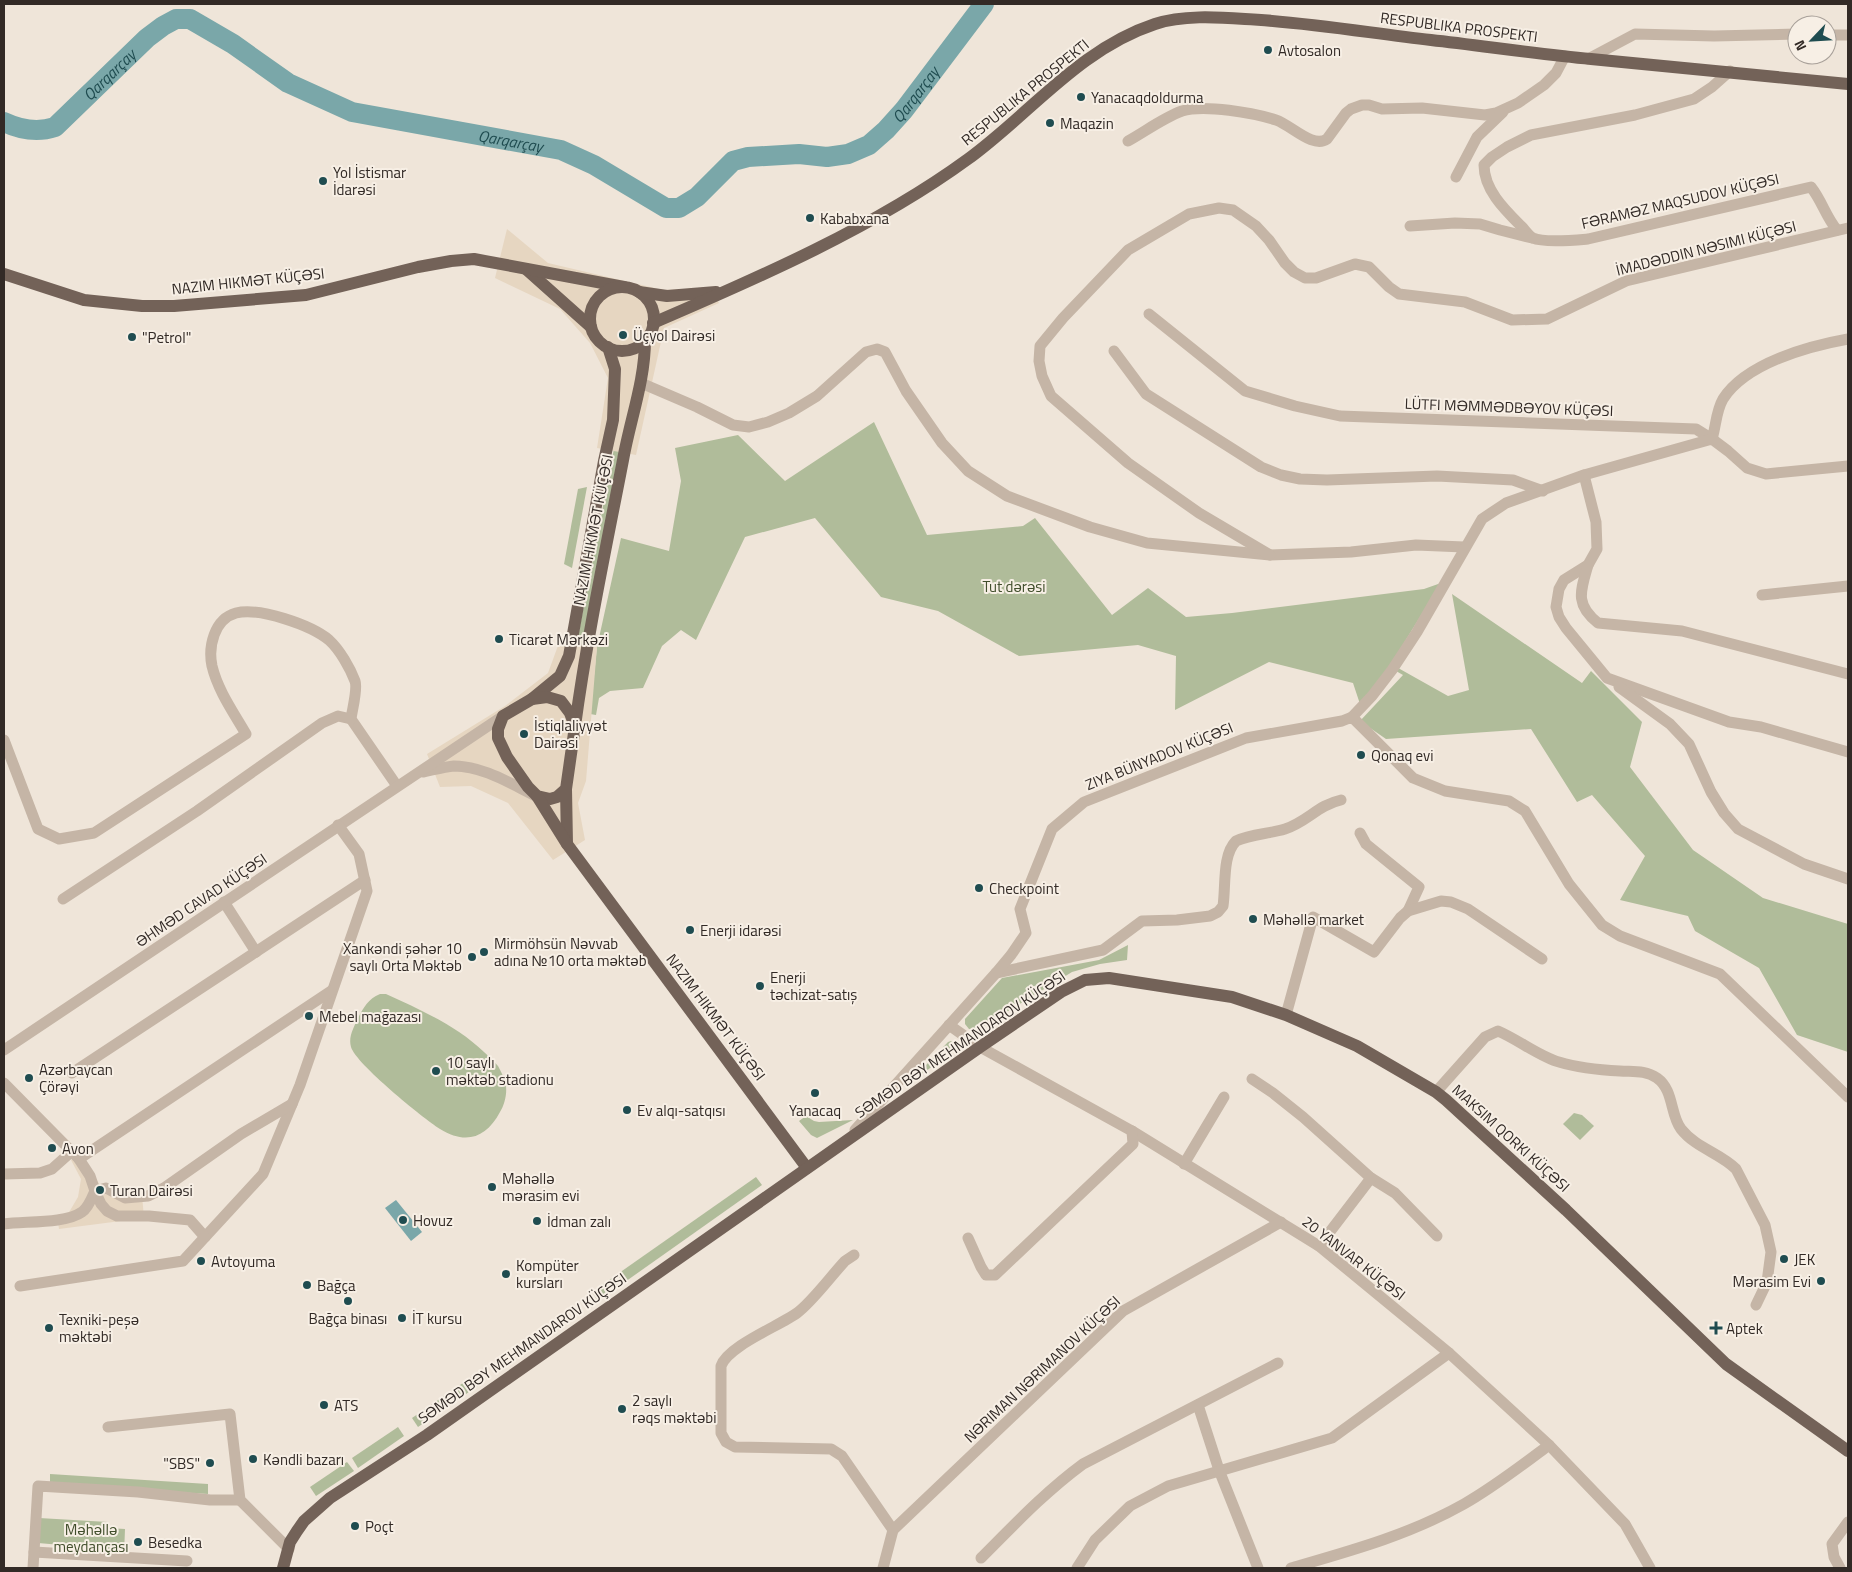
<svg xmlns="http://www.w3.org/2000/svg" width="1852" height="1572" font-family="'Titillium Web',sans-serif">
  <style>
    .green { fill: #b0bc9a }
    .plaza { fill: #e6d6c1 }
    .water { fill: #7aa7a9 }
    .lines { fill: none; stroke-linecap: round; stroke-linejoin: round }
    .river { stroke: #7aa7a9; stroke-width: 20 }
    .minor { stroke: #c5b5a6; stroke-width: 11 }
    .major { stroke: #736258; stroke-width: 12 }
    .poi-dot { fill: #1f4c50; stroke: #f7efe5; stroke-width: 2 }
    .labels { text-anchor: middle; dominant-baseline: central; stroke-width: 4; stroke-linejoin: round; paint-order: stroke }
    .street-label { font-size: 15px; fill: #322a26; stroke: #f7efe5 }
    .poi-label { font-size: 15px; fill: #322a26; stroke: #f7efe5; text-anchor: start }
    .park-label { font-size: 15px; fill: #414e2c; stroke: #f7efe5 }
    .water-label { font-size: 16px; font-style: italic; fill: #1f4c50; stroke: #f7efe5 }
  </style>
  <rect width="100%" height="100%" fill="#efe5d9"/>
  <g class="green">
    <path d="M635 363 574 698 572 668 630 365Z"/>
    <path d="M874 422 927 535 1023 526 1035 518 1112 615 1148 588 1186 617 1232 613 1424 589 1441 583 1391 664 1448 696 1469 690 1452 594 1582 683 1591 671 1642 722 1630 767 1693 850 1763 898 1848 924V1052L1797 1035 1759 968 1695 931 1688 916 1620 900 1645 856 1592 795 1577 802 1531 729 1386 739 1360 721 1403 675 1389 667 1360 704 1353 683 1269 662 1175 710 1176 656 1138 645 1019 656 938 611 881 597 815 518 745 537 696 640 681 630 662 646 643 688 610 691 599 698 596 715 590 714 597 647 621 538 669 551 681 481 675 448 738 435 785 481Z"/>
    <path d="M587 487 572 568 564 564 578 489Z"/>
    <path d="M1128 945 1127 960 1100 964 1072 972 977 1030 969 1029 965 1024V1019L1002 978 1099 960Z"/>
    <path d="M380 994H386C421 1010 457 1026 484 1052 489 1057 494 1061 498 1066 501 1072 506 1080 506 1087 507 1095 504 1106 500 1112 486 1138 466 1145 440 1129 423 1118 356 1064 351 1047 348 1037 354 1027 358 1018 364 1007 368 999 380 994Z"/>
    <path d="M951 1041 957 1046 955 1050 908 1084 948 1042Z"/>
    <path d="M1574 1113 1582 1115 1594 1126 1580 1140 1563 1124Z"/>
    <path d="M806 1116 814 1121 819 1122 853 1120 817 1138 811 1135 799 1121Z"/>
    <path d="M756 1177 762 1185 598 1301 592 1292Z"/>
    <path d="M476 1374 482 1383 418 1427 412 1418Z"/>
    <path d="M398 1427 404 1436 358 1468 352 1458Z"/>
    <path d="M347 1462 354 1471 316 1496 310 1487Z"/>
    <path d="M50 1474 208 1484V1494L50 1484Z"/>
    <path d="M39 1518 108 1522V1528L125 1529 124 1555 72 1553 73 1546 38 1543Z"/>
  </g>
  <g class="plaza">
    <path d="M507 229 548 263 663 290 712 288 719 303 664 328 636 455 597 448 608 378 590 343 560 309 495 278Z"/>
    <path d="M559 643 597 647 586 781 578 803 585 840 553 860 508 803 471 786 440 787 427 754 505 706 548 673Z"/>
    <path d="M80 1155 100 1185 142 1195 144 1218 59 1229 57 1215 68 1214 78 1197 81 1179 71 1160Z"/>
  </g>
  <path class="water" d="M396 1200 422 1232 411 1241 385 1208Z"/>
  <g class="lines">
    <path class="river" id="s1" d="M4 122C21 130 37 133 55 127L147 38 163 26 176 19H190L233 44 288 83 352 112 561 150 594 165 666 208H679L697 197 733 161 748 157 799 154 827 157 848 154 869 145 886 130 904 110 984 4"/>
    <g class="minor">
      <path d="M1827 35H1848"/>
      <path d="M1588 59 1635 34 1714 36 1797 34"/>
      <path d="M1730 71 1712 87 1694 99 1635 115 1531 135 1507 147 1492 157 1484 165C1484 190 1505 210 1522 227 1525 230 1529 236 1533 238 1544 243 1576 240 1588 239L1811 187C1822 201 1826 217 1837 230"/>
      <path d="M1128 141C1146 131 1163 118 1182 111 1204 104 1254 113 1276 120 1291 125 1313 149 1327 139L1346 113 1351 109 1362 105H1369L1382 109 1422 108 1485 115 1496 113 1518 103 1544 85 1556 73 1565 56"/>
      <path d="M1456 177 1477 137 1503 112"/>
      <path d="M1410 226 1455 223 1480 224 1500 230 1532 238"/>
      <path d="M1149 314 1245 391 1295 406 1340 416 1696 429 1712 439C1716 426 1716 411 1723 399 1746 363 1809 346 1848 339"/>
      <path d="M1114 351 1146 394 1261 467 1281 475 1300 479 1327 480 1437 476 1513 480 1543 491"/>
      <path d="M641 383 697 407 733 425 749 427 768 422 789 413 817 396 866 352 877 349 885 352 906 391 942 443 968 471 1007 496 1090 527 1147 543 1270 555 1351 552 1416 545 1464 547"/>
      <path d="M1584 475 1596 522 1597 549 1588 565 1564 580 1559 589 1556 607 1559 617 1566 628 1607 678 1729 722 1761 727 1848 752"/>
      <path d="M1270 555 1199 513 1128 463 1051 396 1042 376 1039 361 1040 346 1063 318 1128 250 1189 214 1219 208 1233 210 1256 226 1269 240 1285 263 1294 272 1305 278H1316L1355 264 1369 267 1389 287 1399 294 1465 302 1512 320 1547 319 1626 281 1848 228"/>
      <path d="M1588 565C1581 590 1574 604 1598 623L1682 631 1848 674"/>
      <path d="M1762 595 1848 586"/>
      <path d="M1619 687 1670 724 1689 744 1711 792 1724 813 1738 829 1804 864 1848 879"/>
      <path d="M1352 717 1372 696 1392 670 1417 632 1482 519 1506 503 1584 475 1712 439 1728 451 1747 468 1766 474 1848 466"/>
      <path d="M4 740 38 829 59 839 94 833 246 734C234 713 218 691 212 666 208 647 214 619 236 613 259 607 311 625 329 640 340 650 350 668 355 681 358 689 352 710 351 719L397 786"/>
      <path d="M423 772C433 770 444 767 454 766 483 766 511 784 536 796"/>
      <path d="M1360 833 1366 844 1419 887 1408 911"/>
      <path d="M63 899 197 811 322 723 338 716 351 719"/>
      <path d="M224 902 256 952"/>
      <path d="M996 973 1103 950 1142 921 1177 920 1210 916 1218 912 1223 906C1226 886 1222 855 1236 841 1251 834 1269 834 1285 829 1307 822 1318 805 1341 800"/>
      <path d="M1286 1015 1313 917 1374 952 1400 918 1408 911 1441 901 1451 902 1468 909 1542 959"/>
      <path d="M949 1025 980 1047 1132 1131 1319 1246 1449 1353 1549 1445 1625 1524 1650 1568"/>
      <path d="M4 1050 503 716"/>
      <path d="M72 1073 365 880"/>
      <path d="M1252 1079 1273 1093 1303 1117 1371 1178 1395 1193 1437 1236"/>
      <path d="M4 1083 79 1159 90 1176 95 1191 101 1204 107 1211 117 1216H149L190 1220 205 1237 263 1174 300 1085 367 891 359 854 338 825"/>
      <path d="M1436 1092 1485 1037 1498 1031C1517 1039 1542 1058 1559 1062 1579 1068 1600 1070 1620 1071 1633 1072 1645 1070 1657 1078 1674 1090 1670 1115 1681 1129 1696 1148 1720 1153 1736 1169L1765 1225 1771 1252 1767 1282 1756 1305"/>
      <path d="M855 1130 996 973 1011 955 1026 933 1020 909 1052 829 1084 802 1246 738 1342 721 1352 717 1413 778 1445 791 1509 801 1525 811 1569 884 1602 925 1620 936 1720 974 1848 1097"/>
      <path d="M79 1159 331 991"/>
      <path d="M1184 1164 1224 1097"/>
      <path d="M4 1174 40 1173 52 1169 71 1152"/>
      <path d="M4 1224C25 1221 65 1224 82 1212 88 1208 92 1198 95 1191L106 1188 125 1198 148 1196 164 1188 241 1134 292 1104"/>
      <path d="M968 1238 981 1267 986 1275H995L1133 1144 1132 1131"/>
      <path d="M1319 1246 1371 1178"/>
      <path d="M854 1255 845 1261C831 1276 812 1302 797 1313 779 1326 728 1346 721 1366V1433L726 1442 735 1447 831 1449 842 1456 893 1530"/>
      <path d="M20 1286 183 1261 205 1237"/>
      <path d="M1198 1405 1219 1470 1258 1568"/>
      <path d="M108 1427 230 1414 240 1500 289 1549"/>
      <path d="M34 1552 187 1561"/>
      <path d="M981 1558C1014 1525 1045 1492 1083 1464L1278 1363"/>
      <path d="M33 1568 38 1486 138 1492 210 1500H240"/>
      <path d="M883 1568 893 1530 1123 1311 1281 1222"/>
      <path d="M1077 1568 1095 1540 1130 1506 1168 1486 1332 1438 1449 1353"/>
      <path d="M1291 1568C1350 1551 1409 1535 1464 1504 1494 1487 1521 1466 1549 1445"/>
      <path d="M1840 1568 1834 1557 1832 1544 1848 1522"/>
    </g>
    <g class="major">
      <path d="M526 269 591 327"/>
      <path d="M4 274 84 300 142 306H174L306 295 418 267 451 261 474 259 624 287"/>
      <circle cx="622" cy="319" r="32"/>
      <path d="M639 292 667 296 716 292"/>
      <path d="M653 323C758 278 875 227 968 159 1030 114 1079 49 1155 24 1182 15 1216 17 1245 19 1307 22 1369 33 1431 40 1484 46 1538 54 1591 59 1677 67 1763 75 1848 84"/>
      <path d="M532 699 560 676 569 656 604 461 613 420 615 369 608 347"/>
      <path d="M575 726C587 637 606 548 623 460 630 420 645 381 645 340"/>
      <path d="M566 789 557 797 550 799 537 796 528 787 507 757 498 738V729L503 716 532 699 547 697 561 701 570 713 575 726 566 789 567 844"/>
      <path d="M537 796 567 844 807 1168"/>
      <path d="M283 1568 290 1542 297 1531 304 1521 330 1498 427 1435 980 1047 1061 992 1085 980 1109 978 1232 997 1286 1015 1357 1046 1436 1092 1446 1100 1566 1210 1726 1364 1848 1451"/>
    </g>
  </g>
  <g class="poi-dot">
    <circle cx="1268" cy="50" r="5"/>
    <circle cx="1081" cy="97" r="5"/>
    <circle cx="1050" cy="123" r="5"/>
    <circle cx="323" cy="181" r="5"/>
    <circle cx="810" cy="218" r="5"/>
    <circle cx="623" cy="335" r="5"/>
    <circle cx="132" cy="337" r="5"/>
    <circle cx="499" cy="639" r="5"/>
    <circle cx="524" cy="734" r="5"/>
    <circle cx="1361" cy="755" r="5"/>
    <circle cx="979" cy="888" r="5"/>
    <circle cx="1253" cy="919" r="5"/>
    <circle cx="690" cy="930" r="5"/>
    <circle cx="484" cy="952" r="5"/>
    <circle cx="472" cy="957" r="5"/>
    <circle cx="760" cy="986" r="5"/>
    <circle cx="309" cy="1016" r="5"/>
    <circle cx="436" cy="1071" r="5"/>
    <circle cx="29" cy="1078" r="5"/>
    <circle cx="815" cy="1093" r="5"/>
    <circle cx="627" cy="1110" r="5"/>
    <circle cx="52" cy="1148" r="5"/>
    <circle cx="492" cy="1187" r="5"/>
    <circle cx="100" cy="1190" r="5"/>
    <circle cx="403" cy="1220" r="5"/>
    <circle cx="537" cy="1221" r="5"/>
    <circle cx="1784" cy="1259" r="5"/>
    <circle cx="201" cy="1261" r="5"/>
    <circle cx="506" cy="1274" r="5"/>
    <circle cx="1821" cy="1281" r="5"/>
    <circle cx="307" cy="1285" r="5"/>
    <circle cx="348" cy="1301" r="5"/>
    <circle cx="402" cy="1318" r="5"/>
    <circle cx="49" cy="1328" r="5"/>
    <path d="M1713.5 1320.5h5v5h5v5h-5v5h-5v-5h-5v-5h5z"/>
    <circle cx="324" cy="1405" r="5"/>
    <circle cx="622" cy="1409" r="5"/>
    <circle cx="253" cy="1459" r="5"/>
    <circle cx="210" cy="1463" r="5"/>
    <circle cx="355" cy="1526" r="5"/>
    <circle cx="138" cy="1542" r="5"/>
  </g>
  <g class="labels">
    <g class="street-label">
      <text transform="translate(1459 27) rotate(7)">RESPUBLIKA PROSPEKTI</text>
      <text transform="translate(1025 92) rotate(-39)">RESPUBLIKA PROSPEKTI</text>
      <text transform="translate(1680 201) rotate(-13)">FƏRAMƏZ MAQSUDOV KÜÇƏSI</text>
      <text transform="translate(1706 248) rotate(-14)">İMADƏDDIN NƏSIMI KÜÇƏSI</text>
      <text transform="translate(248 281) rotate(-6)">NAZIM HIKMƏT KÜÇƏSI</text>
      <text transform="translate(1509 407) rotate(2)">LÜTFI MƏMMƏDBƏYOV KÜÇƏSI</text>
      <text transform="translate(593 530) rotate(-79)">NAZIM HIKMƏT KÜÇƏSI</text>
      <text transform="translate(1159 756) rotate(-22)">ZIYA BÜNYADOV KÜÇƏSI</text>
      <text transform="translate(201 900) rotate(-34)">ƏHMƏD CAVAD KÜÇƏSI</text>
      <text transform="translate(716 1017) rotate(53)">NAZIM HIKMƏT KÜÇƏSI</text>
      <text transform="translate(960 1044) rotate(-34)">SƏMƏD BƏY MEHMANDAROV KÜÇƏSI</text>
      <text transform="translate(1511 1138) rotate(42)">MAKSIM QORKI KÜÇƏSI</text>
      <text transform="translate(1354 1258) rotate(38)">20 YANVAR KÜÇƏSI</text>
      <text transform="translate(522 1348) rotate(-35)">SƏMƏD BƏY MEHMANDAROV KÜÇƏSI</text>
      <text transform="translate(1042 1369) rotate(-43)">NƏRIMAN NƏRIMANOV KÜÇƏSI</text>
    </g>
    <g class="poi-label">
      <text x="1278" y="50">Avtosalon</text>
      <text x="1091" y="97">Yanacaqdoldurma</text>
      <text x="1060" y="123">Maqazin</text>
      <text x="333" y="172">Yol İstismar<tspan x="333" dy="17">İdarəsi</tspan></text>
      <text x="820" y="218">Kababxana</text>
      <text x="633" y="335">Üçyol Dairəsi</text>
      <text x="142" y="337">"Petrol"</text>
      <text x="509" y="639">Ticarət Mərkəzi</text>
      <text x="534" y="725">İstiqlaliyyət<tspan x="534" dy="17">Dairəsi</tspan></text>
      <text x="1371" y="755">Qonaq evi</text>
      <text x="989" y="888">Checkpoint</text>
      <text x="1263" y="919">Məhəllə market</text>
      <text x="700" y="930">Enerji idarəsi</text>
      <text x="494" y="943">Mirmöhsün Nəvvab<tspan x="494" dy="17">adına №10 orta məktəb</tspan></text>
      <text x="462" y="948" text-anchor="end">Xankəndi şəhər 10<tspan x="462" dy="17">saylı Orta Məktəb</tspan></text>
      <text x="770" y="977">Enerji<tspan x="770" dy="17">təchizat-satış</tspan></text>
      <text x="319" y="1016">Mebel mağazası</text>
      <text x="446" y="1062">10 saylı<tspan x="446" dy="17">məktəb stadionu</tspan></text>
      <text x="39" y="1069">Azərbaycan<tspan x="39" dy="17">Çörəyi</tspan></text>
      <text x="637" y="1110">Ev alqı-satqısı</text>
      <text x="815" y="1110" text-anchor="middle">Yanacaq</text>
      <text x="62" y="1148">Avon</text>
      <text x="502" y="1178">Məhəllə<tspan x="502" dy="17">mərasim evi</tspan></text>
      <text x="110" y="1190">Turan Dairəsi</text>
      <text x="413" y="1220">Hovuz</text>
      <text x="547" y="1221">İdman zalı</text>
      <text x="1794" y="1259">JEK</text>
      <text x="211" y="1261">Avtoyuma</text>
      <text x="516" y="1265">Kompüter<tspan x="516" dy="17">kursları</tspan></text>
      <text x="1811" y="1281" text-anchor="end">Mərasim Evi</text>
      <text x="317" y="1285">Bağça</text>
      <text x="348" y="1318" text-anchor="middle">Bağça binası</text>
      <text x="412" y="1318">İT kursu</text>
      <text x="59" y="1319">Texniki-peşə<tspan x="59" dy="17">məktəbi</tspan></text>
      <text x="1726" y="1328">Aptek</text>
      <text x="632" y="1400">2 saylı<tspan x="632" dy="17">rəqs məktəbi</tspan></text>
      <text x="334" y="1405">ATS</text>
      <text x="263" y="1459">Kəndli bazarı</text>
      <text x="200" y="1463" text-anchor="end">"SBS"</text>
      <text x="365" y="1526">Poçt</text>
      <text x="148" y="1542">Besedka</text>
    </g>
    <g class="park-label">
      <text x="1014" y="586">Tut dərəsi</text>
      <text x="91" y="1529">Məhəllə<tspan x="91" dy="17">meydançası</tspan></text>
    </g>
    <g class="water-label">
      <text stroke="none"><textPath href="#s1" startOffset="128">Qarqarçay</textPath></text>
      <text stroke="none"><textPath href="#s1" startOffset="1042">Qarqarçay</textPath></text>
      <text stroke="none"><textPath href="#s1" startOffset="578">Qarqarçay</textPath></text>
    </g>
  </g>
  <rect width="1852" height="1572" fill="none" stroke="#322a26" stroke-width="10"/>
  <g transform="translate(1812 40) rotate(245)"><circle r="24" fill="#f7efe5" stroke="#a8a099"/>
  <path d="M0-4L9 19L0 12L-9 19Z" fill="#1f4c50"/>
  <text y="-8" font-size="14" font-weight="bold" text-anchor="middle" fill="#322a26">N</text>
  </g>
</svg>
